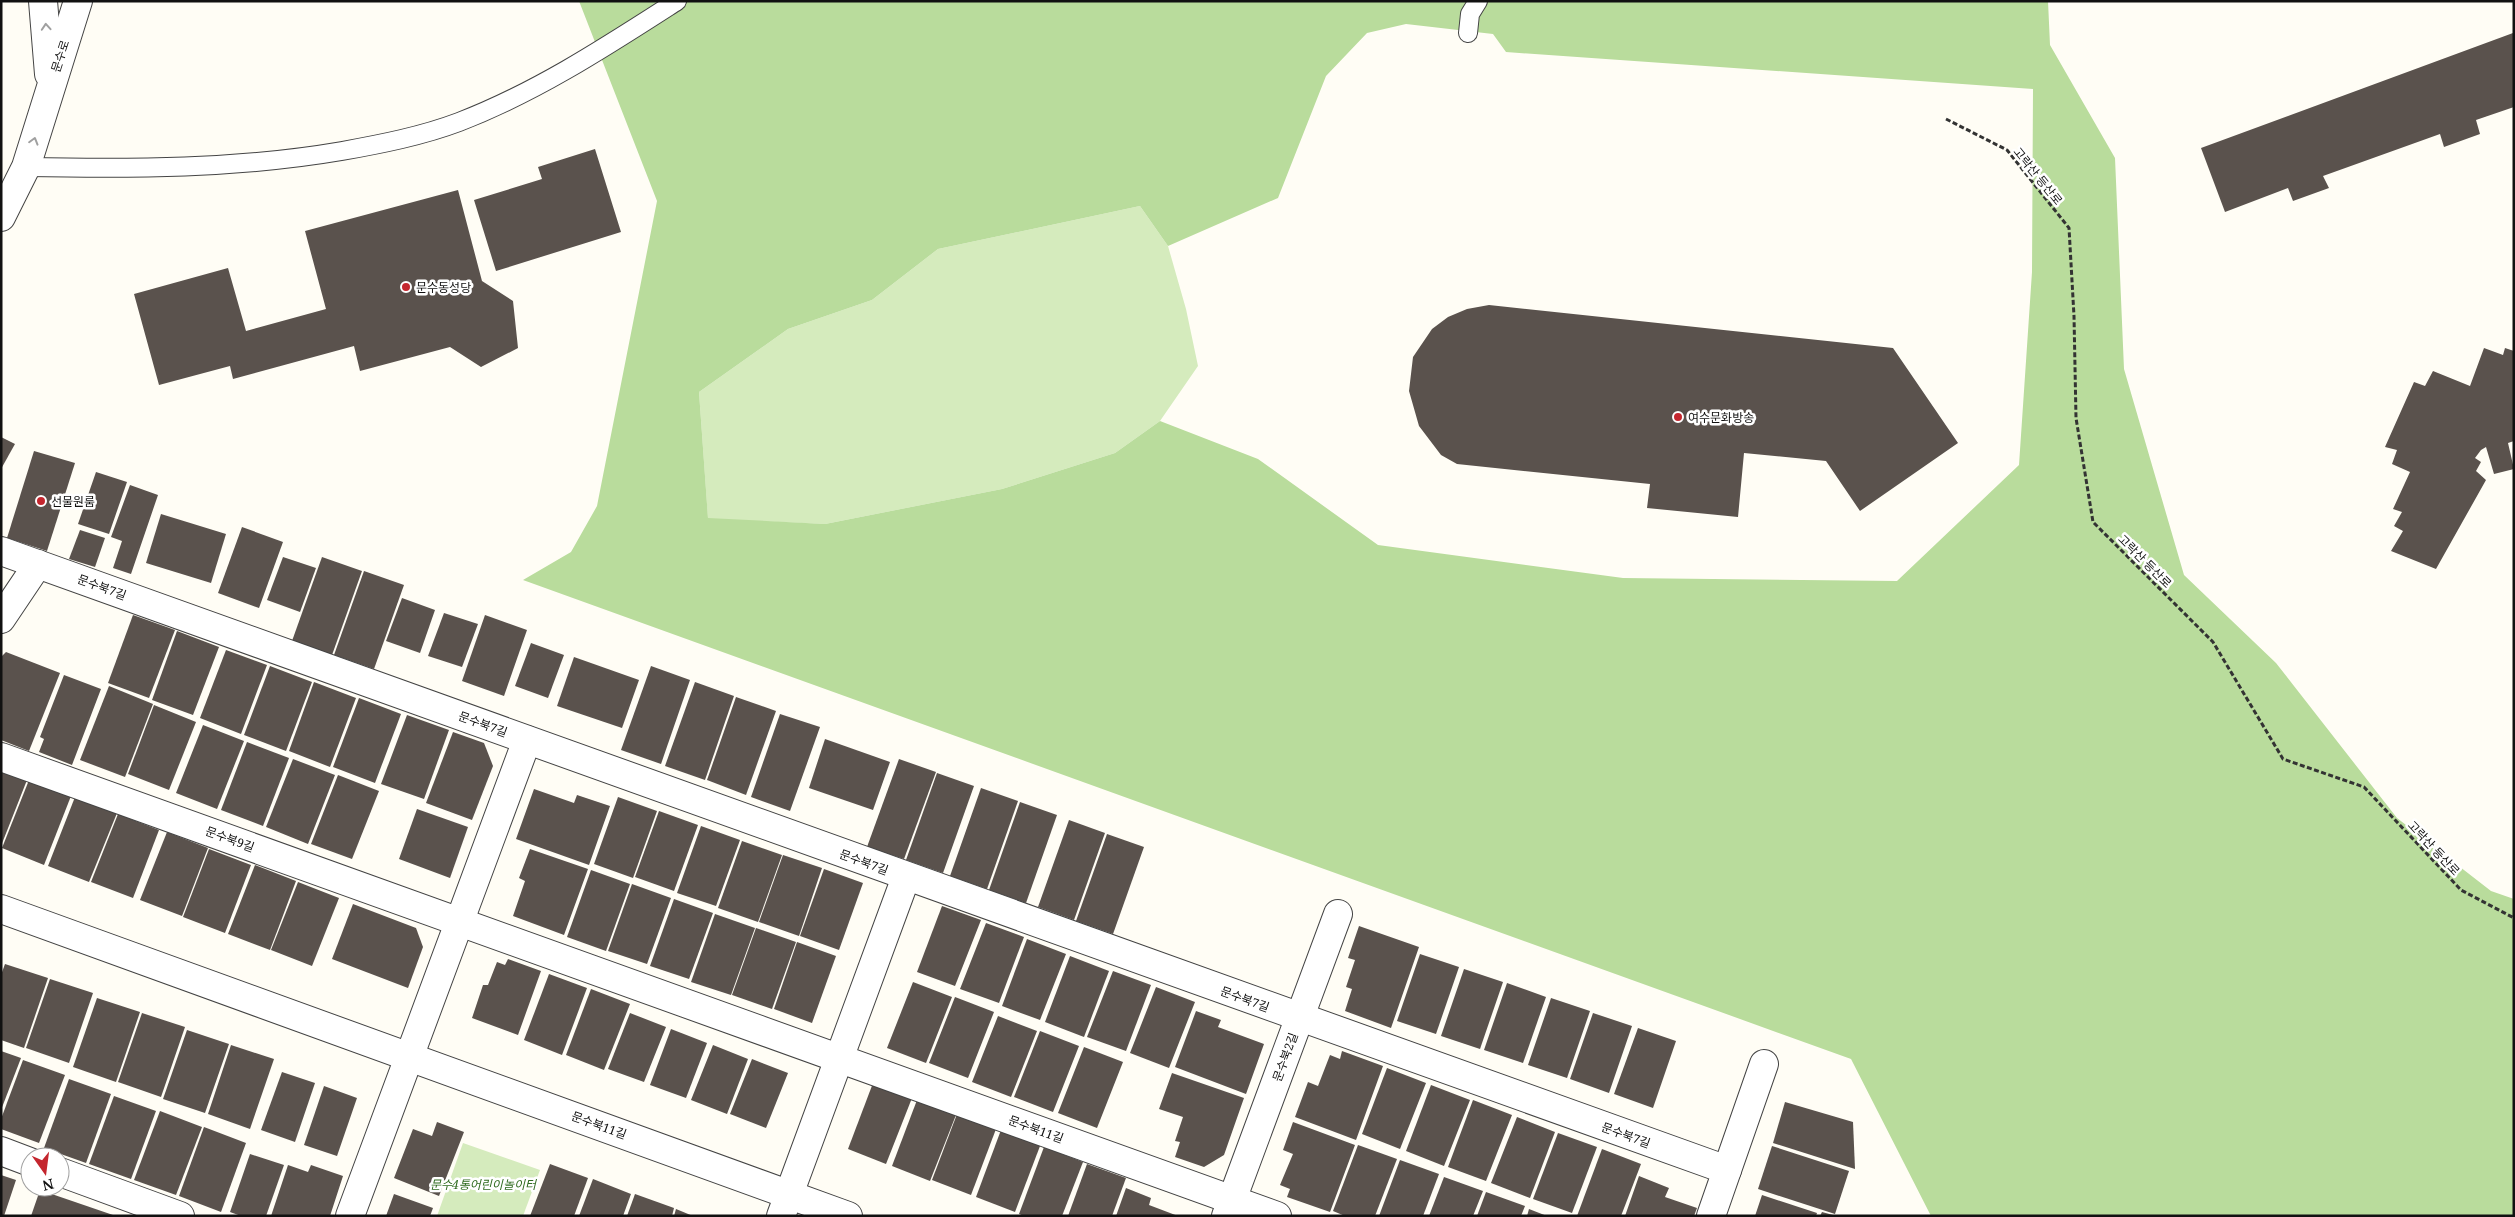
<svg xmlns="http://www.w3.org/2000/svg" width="2515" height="1217" font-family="'Noto Serif','Noto Sans KR',serif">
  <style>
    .green { fill: #d5ebbd }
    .forest { fill: #b9dc9c; fill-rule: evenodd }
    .building { fill: #5a524d }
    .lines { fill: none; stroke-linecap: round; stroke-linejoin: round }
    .service-casing { stroke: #444; stroke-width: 20 }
    .minor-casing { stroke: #444; stroke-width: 30 }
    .tertiary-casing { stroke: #444; stroke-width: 30 }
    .path { stroke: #333; stroke-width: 3; stroke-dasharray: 5 2.5; stroke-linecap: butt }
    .service { stroke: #fff; stroke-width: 18 }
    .minor { stroke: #fff; stroke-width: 28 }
    .tertiary { stroke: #fff; stroke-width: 28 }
    .oneway { stroke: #a0a0a0 }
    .poi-dot { fill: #c4262e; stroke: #fff; stroke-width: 2 }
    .labels { text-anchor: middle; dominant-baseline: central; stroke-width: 5; stroke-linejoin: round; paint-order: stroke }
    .street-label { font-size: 12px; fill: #111; stroke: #fff }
    .poi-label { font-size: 12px; fill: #111; stroke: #fff; text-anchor: start }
    .park-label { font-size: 12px; font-style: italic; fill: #2f6b1f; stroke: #fff }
  </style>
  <rect width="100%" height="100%" fill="#fffdf5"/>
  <g class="green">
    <path d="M1140 206 1168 246 1186 309 1198 366 1160 421 1115 453 1002 489 825 524 708 519 699 392 788 329 872 300 938 249Z"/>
    <path d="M463 1143 540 1170 523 1216H437Z"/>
  </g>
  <path class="forest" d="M579 1H2048L2050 45 2115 158 2124 369 2184 575 2276 663 2397 818 2491 891 2514 899V1216H1931L1851 1059 523 580 571 552 597 506 657 201ZM1406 24 1493 34 1506 52 2033 89 2032 272 2019 465 1897 581 1623 578 1378 545 1258 459 1160 421 1115 453 1002 489 825 524 708 518 699 392 788 329 872 300 938 249 1140 206 1168 246 1278 198 1326 76 1367 33Z"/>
  <g class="building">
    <path d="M2513 33 2514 107 2476 120 2480 134 2444 147 2440 134 2323 176 2329 188 2293 201 2288 188 2225 212 2201 148Z"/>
    <path d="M595 149 621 232 496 271 474 200 542 179 538 167Z"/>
    <path d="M458 190 482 281 513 301 518 348 481 367 450 347 360 371 354 346 233 379 230 366 159 385 134 294 228 268 246 331 326 309 305 231Z"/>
    <path d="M1489 305 1893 348 1958 443 1860 511 1826 461 1744 453 1738 517 1647 508 1650 484 1457 464 1441 455 1419 426 1409 391 1413 357 1432 329 1448 317 1467 309Z"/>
    <path d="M2484 348 2503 355 2505 348 2514 351V441L2508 443 2514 469 2494 474 2486 447 2481 450 2475 458 2481 462 2476 471 2486 480 2436 569 2391 551 2403 531 2394 526 2402 512 2393 509 2410 472 2392 464 2397 450 2385 447 2414 382 2425 386 2433 371 2470 386Z"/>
    <path d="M1 437 15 444 1 469Z"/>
    <path d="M34 451 75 463 47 551 7 538Z"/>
    <path d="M96 472 127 482 109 534 78 524Z"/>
    <path d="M130 485 158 495 131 574 113 568 122 541 111 537Z"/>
    <path d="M161 514 226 534 211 583 146 563Z"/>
    <path d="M242 527 283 542 259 608 218 593Z"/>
    <path d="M80 530 105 538 95 567 69 559Z"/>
    <path d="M283 557 316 568 300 612 267 600Z"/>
    <path d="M322 557 362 571 332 655 292 641Z"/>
    <path d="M364 571 404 585 374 669 334 655Z"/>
    <path d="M402 598 435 610 420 653 386 641Z"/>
    <path d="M444 613 478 624 462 667 428 656Z"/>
    <path d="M133 615 175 630 149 698 108 683Z"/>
    <path d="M485 615 527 630 504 696 462 681Z"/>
    <path d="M177 631 219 647 193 715 152 700Z"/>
    <path d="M531 643 564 655 548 698 515 686Z"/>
    <path d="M226 650 267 665 241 734 200 718Z"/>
    <path d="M6 652 60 673 29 751 1 740V657Z"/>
    <path d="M574 657 639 680 622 728 557 706Z"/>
    <path d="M270 666 312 682 286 751 244 735Z"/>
    <path d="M651 666 690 680 661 764 621 750Z"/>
    <path d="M64 675 101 689 72 765 39 752 44 739 40 737Z"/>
    <path d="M314 682 356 698 330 767 289 751Z"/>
    <path d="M695 682 734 696 705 780 665 766Z"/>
    <path d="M109 686 153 704 125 777 80 760Z"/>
    <path d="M736 697 776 711 746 795 707 780Z"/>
    <path d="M359 698 401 714 375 783 333 767Z"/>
    <path d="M154 705 196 722 169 790 128 774Z"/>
    <path d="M780 714 820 727 790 811 751 797Z"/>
    <path d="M407 715 449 730 424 799 381 784Z"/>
    <path d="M203 725 244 741 217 809 176 793Z"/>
    <path d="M453 732 484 743 493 766 472 820 426 803Z"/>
    <path d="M825 739 890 762 873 810 809 788Z"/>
    <path d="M247 742 289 758 263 826 221 810Z"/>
    <path d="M293 759 335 775 308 844 266 827Z"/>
    <path d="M899 759 936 772 904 859 867 847Z"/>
    <path d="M1 770 27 780 1 846Z"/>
    <path d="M937 773 974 786 943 873 906 860Z"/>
    <path d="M338 775 379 791 352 859 311 844Z"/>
    <path d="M29 780 71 796 44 865 2 848Z"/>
    <path d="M981 788 1018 801 987 889 950 876Z"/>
    <path d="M534 789 574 803 577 795 610 806 589 865 516 839Z"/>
    <path d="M75 797 117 813 89 882 48 866Z"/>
    <path d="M618 797 657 811 633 878 594 864Z"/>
    <path d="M1020 802 1057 815 1026 903 989 890Z"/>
    <path d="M417 809 468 827 450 878 399 859Z"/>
    <path d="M659 811 698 825 674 891 635 877Z"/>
    <path d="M118 814 159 830 133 898 91 882Z"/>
    <path d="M1069 820 1105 833 1074 920 1038 907Z"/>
    <path d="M701 826 740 840 716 906 677 893Z"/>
    <path d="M167 832 208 848 182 916 140 900Z"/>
    <path d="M1107 834 1144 847 1113 934 1076 921Z"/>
    <path d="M742 841 782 855 758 922 718 908Z"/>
    <path d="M209 849 251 865 225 933 183 917Z"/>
    <path d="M530 849 588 869 564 935 513 916 525 881 519 878Z"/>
    <path d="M783 855 822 868 799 936 759 922Z"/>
    <path d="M255 865 296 881 270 950 228 934Z"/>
    <path d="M824 869 863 883 839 950 800 936Z"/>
    <path d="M591 870 630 884 606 951 567 937Z"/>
    <path d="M298 882 339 898 312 966 271 950Z"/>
    <path d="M632 884 671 898 647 964 608 951Z"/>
    <path d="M674 899 713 913 689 979 650 966Z"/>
    <path d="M353 904 416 928 423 947 408 988 332 959Z"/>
    <path d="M942 906 981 920 955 986 917 972Z"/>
    <path d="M715 914 755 928 731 995 691 982Z"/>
    <path d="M986 923 1024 937 999 1003 960 989Z"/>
    <path d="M1359 926 1419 947 1391 1028 1345 1011 1352 989 1346 987 1355 960 1348 958Z"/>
    <path d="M756 928 796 942 772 1009 732 995Z"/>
    <path d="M1027 939 1066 954 1040 1020 1002 1006Z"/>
    <path d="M797 942 836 956 812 1023 774 1009Z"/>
    <path d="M1420 954 1459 967 1436 1034 1397 1021Z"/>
    <path d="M1070 956 1109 971 1084 1037 1045 1022Z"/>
    <path d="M508 959 541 971 518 1035 472 1018 483 985H488L497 962 505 965Z"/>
    <path d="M5 964 48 978 24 1048 1 1040V975Z"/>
    <path d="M1464 969 1503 982 1480 1049 1441 1036Z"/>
    <path d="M1113 971 1151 985 1126 1051 1087 1037Z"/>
    <path d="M549 974 587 988 562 1055 524 1040Z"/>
    <path d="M50 979 93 993 69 1063 26 1048Z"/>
    <path d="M913 982 952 997 926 1063 887 1048Z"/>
    <path d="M1507 983 1546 997 1523 1063 1484 1050Z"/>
    <path d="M1156 987 1195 1002 1169 1068 1130 1053Z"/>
    <path d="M591 989 630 1004 604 1070 566 1055Z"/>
    <path d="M955 997 994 1012 968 1078 929 1063Z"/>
    <path d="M97 998 140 1012 116 1082 73 1067Z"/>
    <path d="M1551 998 1590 1011 1567 1078 1528 1065Z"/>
    <path d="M1196 1011 1221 1020 1218 1027 1264 1044 1246 1094 1175 1067Z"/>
    <path d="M142 1013 185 1027 161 1097 118 1082Z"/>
    <path d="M630 1013 666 1027 644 1082 608 1069Z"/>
    <path d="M1593 1013 1632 1026 1609 1093 1570 1079Z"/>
    <path d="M998 1016 1037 1031 1011 1097 972 1082Z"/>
    <path d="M1638 1028 1676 1041 1653 1108 1614 1094Z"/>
    <path d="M671 1029 707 1043 686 1098 650 1085Z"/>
    <path d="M187 1030 229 1044 205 1113 163 1099Z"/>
    <path d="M1040 1031 1079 1046 1053 1112 1014 1097Z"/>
    <path d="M231 1045 274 1059 250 1129 208 1114Z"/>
    <path d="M713 1045 748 1059 727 1114 691 1100Z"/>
    <path d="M1084 1047 1123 1062 1097 1128 1058 1113Z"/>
    <path d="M1 1051 21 1058 1 1110Z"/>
    <path d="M1342 1051 1383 1066 1356 1140 1295 1117 1308 1082 1318 1086 1330 1055 1340 1059Z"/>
    <path d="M752 1059 788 1073 766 1128 730 1114Z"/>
    <path d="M23 1060 65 1075 39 1143 1 1129V1119Z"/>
    <path d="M1387 1068 1426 1083 1400 1149 1362 1134Z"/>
    <path d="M282 1072 315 1083 295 1142 261 1130Z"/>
    <path d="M1172 1073 1244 1098 1224 1155 1204 1167 1175 1157 1180 1142 1175 1141 1183 1117 1159 1109Z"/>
    <path d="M69 1079 111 1094 86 1163 44 1148Z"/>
    <path d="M873 1083 912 1098 886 1164 848 1149Z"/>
    <path d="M1431 1085 1470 1100 1444 1166 1406 1151Z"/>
    <path d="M324 1086 357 1098 337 1156 304 1145Z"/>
    <path d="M114 1096 156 1111 131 1179 89 1164Z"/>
    <path d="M917 1100 956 1115 930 1181 892 1166Z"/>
    <path d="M1473 1100 1512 1115 1486 1181 1448 1167Z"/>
    <path d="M1785 1102 1853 1122 1855 1169 1773 1143Z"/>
    <path d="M160 1111 202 1127 176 1195 134 1180Z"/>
    <path d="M957 1114 996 1129 971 1195 932 1180Z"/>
    <path d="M1517 1117 1555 1132 1530 1198 1491 1183Z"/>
    <path d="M437 1122 464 1132 439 1196 394 1178 413 1129 432 1136Z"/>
    <path d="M1293 1122 1355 1145 1330 1212 1287 1197 1290 1189 1280 1185 1293 1154 1283 1150Z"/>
    <path d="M204 1127 246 1143 221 1212 179 1196Z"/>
    <path d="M1001 1130 1040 1146 1015 1212 976 1197Z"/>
    <path d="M1558 1133 1597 1147 1572 1213 1533 1199Z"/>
    <path d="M1358 1145 1397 1159 1375 1216H1345L1333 1211Z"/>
    <path d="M1772 1146 1849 1171 1835 1214 1758 1189Z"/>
    <path d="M1044 1147 1083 1162 1062 1216H1024L1019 1214Z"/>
    <path d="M1602 1149 1641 1164 1621 1216H1577Z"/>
    <path d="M250 1154 284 1165 266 1216H241L230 1212Z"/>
    <path d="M1400 1160 1439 1174 1423 1216H1379Z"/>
    <path d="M550 1164 588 1178 574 1216H530Z"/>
    <path d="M1087 1164 1126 1178 1112 1216H1068Z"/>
    <path d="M288 1165 308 1172 311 1165 343 1176 330 1216H271Z"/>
    <path d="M1 1175 16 1180 4 1216H1Z"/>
    <path d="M1639 1176 1669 1188 1665 1197 1697 1208 1694 1216H1625Z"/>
    <path d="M1444 1177 1483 1191 1473 1216H1429Z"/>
    <path d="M593 1179 631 1194 623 1216H579Z"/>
    <path d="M1126 1188 1151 1198 1149 1205 1178 1216H1116Z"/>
    <path d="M40 1190 113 1215V1216H31Z"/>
    <path d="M1486 1192 1525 1206 1521 1216H1477Z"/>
    <path d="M394 1194 433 1208 430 1216H386Z"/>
    <path d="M635 1194 674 1208 672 1216H627Z"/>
    <path d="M1762 1195 1817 1213 1816 1216H1755Z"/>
    <path d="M676 1209 693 1216H674Z"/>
    <path d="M1529 1209 1547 1216H1527Z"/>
    <path d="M1822 1212 1833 1215V1216H1820Z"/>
  </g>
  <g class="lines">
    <defs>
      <g id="service">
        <path d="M1468 33 1470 14 1478 1"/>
        <path d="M26 167C133 169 237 169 342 151 381 144 422 136 459 122 537 92 607 46 677 1"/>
      </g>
      <g id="minor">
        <path d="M1 551 1727 1170"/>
        <path d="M1 619 38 564"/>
        <path d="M1 757 1277 1216"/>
        <path d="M1 909 848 1216"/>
        <path d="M1 1151 30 1162"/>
        <path d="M60 1172 180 1216"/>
        <path d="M350 1216 527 740"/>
        <path d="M781 1216 906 877"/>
        <path d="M1226 1216 1338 914"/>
        <path d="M1711 1216 1764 1064"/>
      </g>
      <g id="tertiary">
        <path d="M43 1 49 74"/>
        <path d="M1 217 26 167 78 1"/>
      </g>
    </defs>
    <use href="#service" class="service-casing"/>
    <use href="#minor" class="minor-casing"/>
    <use href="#tertiary" class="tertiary-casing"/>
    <path class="path" d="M1946 119 2007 150 2069 228 2074 316 2076 418 2093 522 2213 642 2283 759 2364 787 2461 890 2514 918"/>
    <use href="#service" class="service"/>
    <use href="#minor" class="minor"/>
    <use href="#tertiary" class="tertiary"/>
  </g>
  <defs><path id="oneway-chevron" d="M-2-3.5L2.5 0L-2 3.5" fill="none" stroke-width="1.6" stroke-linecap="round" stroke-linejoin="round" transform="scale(1.25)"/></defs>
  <g class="oneway">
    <use href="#oneway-chevron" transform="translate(46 27) rotate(-94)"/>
    <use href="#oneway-chevron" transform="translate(34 141) rotate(-74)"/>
  </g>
  <g class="poi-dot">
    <circle cx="406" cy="287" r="5"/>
    <circle cx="1678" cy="417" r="5"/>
    <circle cx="41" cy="501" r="5"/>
  </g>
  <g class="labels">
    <g class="street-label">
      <text transform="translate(60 56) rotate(-72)">문수로</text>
      <text transform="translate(2038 176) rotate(51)">고락산 등산로</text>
      <text transform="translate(2145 561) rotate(45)">고락산 등산로</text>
      <text transform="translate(102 587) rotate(20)">문수북7길</text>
      <text transform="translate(483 724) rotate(20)">문수북7길</text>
      <text transform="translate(230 839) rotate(20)">문수북9길</text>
      <text transform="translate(2434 848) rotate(47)">고락산 등산로</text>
      <text transform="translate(864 862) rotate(20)">문수북7길</text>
      <text transform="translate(1245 999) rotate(20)">문수북7길</text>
      <text transform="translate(1285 1057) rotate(-70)">문수북2길</text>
      <text transform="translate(599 1125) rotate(20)">문수북11길</text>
      <text transform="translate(1036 1129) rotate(20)">문수북11길</text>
      <text transform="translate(1626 1135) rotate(20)">문수북7길</text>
    </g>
    <g class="poi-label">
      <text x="416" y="287">문수동성당</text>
      <text x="1688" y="417">여수문화방송</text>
      <text x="51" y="501">선물원룸</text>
    </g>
    <g class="park-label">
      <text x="483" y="1184">문수4통어린이놀이터</text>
    </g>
  </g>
  <rect width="2515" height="1217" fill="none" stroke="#111111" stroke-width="5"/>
  <g transform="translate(45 1172) rotate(166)"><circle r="24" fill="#ffffff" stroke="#a0a0a0"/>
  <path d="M0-4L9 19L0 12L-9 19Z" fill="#c4262e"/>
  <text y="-8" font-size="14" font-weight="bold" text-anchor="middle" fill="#111111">N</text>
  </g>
</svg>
